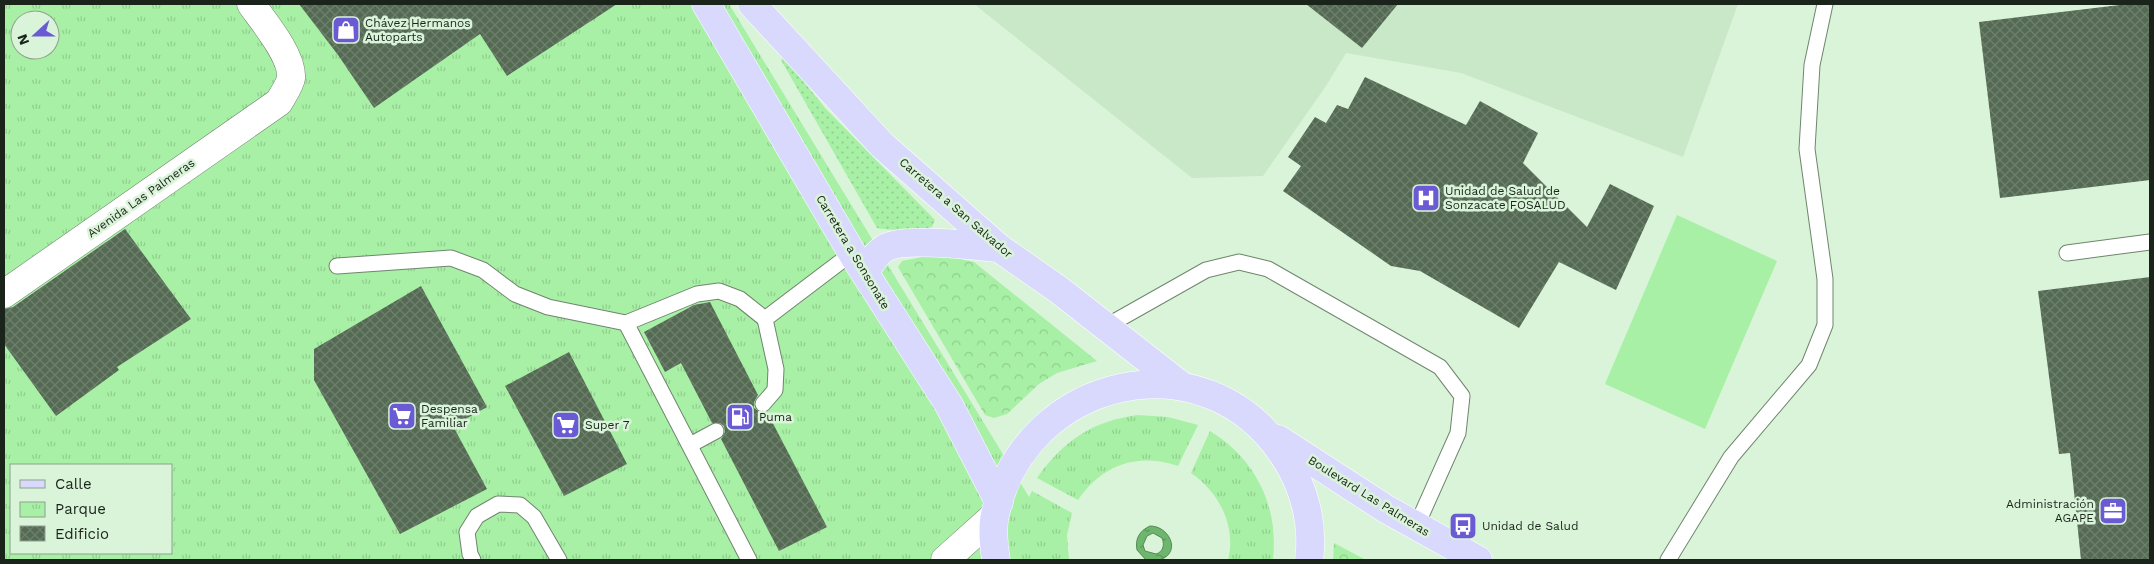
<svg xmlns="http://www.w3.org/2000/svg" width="2154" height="564" font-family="'Work Sans',sans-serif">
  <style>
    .built { fill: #c9e8c8 }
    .grass { fill: url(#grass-dots) }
    .forest { fill: url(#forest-crowns) }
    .park { fill: url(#park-tufts); fill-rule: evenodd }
    .pitch { fill: #a8f0a6 }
    .water { fill: url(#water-ripples); stroke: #558a55; fill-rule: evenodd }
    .building { fill: url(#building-cross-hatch) }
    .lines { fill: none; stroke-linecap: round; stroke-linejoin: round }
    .service-casing { stroke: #6f866e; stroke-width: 17 }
    .minor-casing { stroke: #6f866e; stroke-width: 29 }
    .secondary-casing { stroke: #6f866e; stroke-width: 29 }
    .primary-casing { stroke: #fff; stroke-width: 29 }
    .service { stroke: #fff; stroke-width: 15 }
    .minor { stroke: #fff; stroke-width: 28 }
    .secondary { stroke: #fff; stroke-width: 28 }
    .primary { stroke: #d9d9fe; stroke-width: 28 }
    .labels { text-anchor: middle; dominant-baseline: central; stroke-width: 5; stroke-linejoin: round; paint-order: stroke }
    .poi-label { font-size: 12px; fill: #1b241b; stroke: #daf4d9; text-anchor: start }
    .street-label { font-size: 12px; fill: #1b241b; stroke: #daf4d9 }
  </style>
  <defs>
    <pattern id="grass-dots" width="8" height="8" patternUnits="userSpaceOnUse" patternTransform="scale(1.25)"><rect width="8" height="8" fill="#a8f0a6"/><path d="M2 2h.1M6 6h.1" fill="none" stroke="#90ce8e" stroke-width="1.8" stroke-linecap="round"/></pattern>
    <pattern id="forest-crowns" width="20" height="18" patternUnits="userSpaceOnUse" patternTransform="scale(1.25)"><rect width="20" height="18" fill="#a8f0a6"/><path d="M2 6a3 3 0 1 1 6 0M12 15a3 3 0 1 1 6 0" fill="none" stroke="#90ce8e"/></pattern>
    <pattern id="park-tufts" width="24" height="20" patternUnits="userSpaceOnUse" patternTransform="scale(1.25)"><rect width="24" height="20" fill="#a8f0a6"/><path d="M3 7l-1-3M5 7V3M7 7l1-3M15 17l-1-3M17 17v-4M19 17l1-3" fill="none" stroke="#90ce8e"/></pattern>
    <pattern id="water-ripples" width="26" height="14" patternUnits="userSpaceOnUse" patternTransform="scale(1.25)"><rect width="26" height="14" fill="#6eb56e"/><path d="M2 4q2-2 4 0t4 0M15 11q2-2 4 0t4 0" fill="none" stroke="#5a935a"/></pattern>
    <pattern id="building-cross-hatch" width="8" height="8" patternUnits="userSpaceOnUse" patternTransform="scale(1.25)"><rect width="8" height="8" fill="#546a53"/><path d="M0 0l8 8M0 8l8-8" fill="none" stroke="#6e7f6d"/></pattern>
  </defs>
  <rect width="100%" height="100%" fill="#daf4d9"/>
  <path class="built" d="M974 4H1738L1683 157 1461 73 1346 53 1326 86 1263 176 1192 178Z"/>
  <path class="grass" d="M784 57 826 109 935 220 932 227C922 230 887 231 877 228L781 60Z"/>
  <g class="forest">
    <path d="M942 255 974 262 1097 361 1057 373 1039 384 1007 414 994 418 985 415 898 267 902 261 927 256Z"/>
    <path d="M1334 543 1366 560H1333Z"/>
  </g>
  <g class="park">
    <path d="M4 4H729L1029 497 1032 491 1072 513 1067 535 1069 560H4ZM20 20H50V50H20ZM11 465H171V553H11Z"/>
    <path d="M1138 415 1168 417 1198 425 1178 466C1137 452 1102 465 1078 500L1037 478C1063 441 1092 421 1138 415Z"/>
    <path d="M1210 431C1256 459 1279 507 1273 560H1228C1237 526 1218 491 1191 473Z"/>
  </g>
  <path class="pitch" d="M1677 215 1777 261 1705 429 1605 384Z"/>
  <path class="water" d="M1150 526C1169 526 1181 551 1162 559 1158 561 1151 560 1146 560L1137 550C1135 539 1139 531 1150 526ZM1153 533 1162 538C1165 545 1163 552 1156 554L1145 551 1143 545 1147 536Z"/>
  <g class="building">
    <path d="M299 4H617L507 76 480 34 374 108 338 55Z"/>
    <path d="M1306 4H1398L1362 48Z"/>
    <path d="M2128 4H2150V180L2000 198 1979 22Z"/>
    <path d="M1365 77 1466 125 1480 101 1538 133 1523 163 1587 227 1610 184 1654 206 1616 290 1559 262 1519 328 1420 271 1391 266 1283 191 1301 166 1288 157 1315 117 1326 123 1337 105 1348 109Z"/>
    <path d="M125 229 191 319 117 367 119 370 56 416 4 344V309L13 307Z"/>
    <path d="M2150 277V560H2081L2070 453 2059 454 2038 291Z"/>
    <path d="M421 286 487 407 453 426 487 489 400 534 314 380V349Z"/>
    <path d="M710 302 758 395 754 402V408L761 413 767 412 827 527 779 551 721 439 725 432 724 426 720 423H712L681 363 665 372 644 332 694 305Z"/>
    <path d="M569 352 627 464 564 496 505 386Z"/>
  </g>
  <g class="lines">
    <defs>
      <g id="service">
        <path d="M2067 253 2150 242"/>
        <path d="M337 266 451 258 483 270 515 294 548 307 626 323 697 294 719 291 740 299 765 319"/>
        <path d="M626 323 749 560"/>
        <path d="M1105 327 1206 270 1239 262 1268 269 1440 367 1462 396 1458 433 1416 527"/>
        <path d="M763 404 775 390 776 369 765 319 852 253"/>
        <path d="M690 445 716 431"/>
        <path d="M473 560 470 554 467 532 477 516 498 504 520 505 534 517 559 560"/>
        <path d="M1668 560 1731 457 1809 365 1825 325V279L1807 149 1812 65 1825 4"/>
      </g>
      <path id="minor" d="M4 294 279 102C282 96 290 85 291 78 293 56 263 21 251 4"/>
      <path id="secondary" d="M945 560 994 516"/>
      <g id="primary">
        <path d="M706 4 852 253 949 405 999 502"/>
        <path d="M752 4 882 145 999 248 1059 290 1183 387"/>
        <path d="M865 273C870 263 877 252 887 247 908 237 974 246 999 248"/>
        <path d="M1278 439 1386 509 1478 560"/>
        <path d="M996 560C994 547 992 528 995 515 1024 377 1205 334 1284 456 1304 486 1314 524 1309 560"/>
      </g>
    </defs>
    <use href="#service" class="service-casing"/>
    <use href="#minor" class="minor-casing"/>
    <use href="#secondary" class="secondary-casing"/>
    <use href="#primary" class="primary-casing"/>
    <use href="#service" class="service"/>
    <use href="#minor" class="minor"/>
    <use href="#secondary" class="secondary"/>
    <use href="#primary" class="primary"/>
  </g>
  <defs>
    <symbol id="shop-square" viewBox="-11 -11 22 22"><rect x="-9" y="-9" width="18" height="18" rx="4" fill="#6a5ad4" stroke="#daf4d9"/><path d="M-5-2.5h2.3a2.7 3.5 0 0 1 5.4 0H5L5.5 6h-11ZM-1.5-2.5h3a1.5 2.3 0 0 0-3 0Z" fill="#fff"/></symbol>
    <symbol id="hospital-square" viewBox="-11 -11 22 22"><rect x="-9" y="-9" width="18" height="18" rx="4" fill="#6a5ad4" stroke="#daf4d9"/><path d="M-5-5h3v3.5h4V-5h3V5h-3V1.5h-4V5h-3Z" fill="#fff"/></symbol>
    <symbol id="supermarket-square" viewBox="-11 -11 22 22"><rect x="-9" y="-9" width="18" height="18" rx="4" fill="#6a5ad4" stroke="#daf4d9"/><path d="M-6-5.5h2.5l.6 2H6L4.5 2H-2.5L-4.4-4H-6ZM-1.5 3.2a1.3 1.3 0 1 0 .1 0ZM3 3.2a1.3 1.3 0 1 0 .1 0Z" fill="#fff"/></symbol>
    <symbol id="fuel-square" viewBox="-11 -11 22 22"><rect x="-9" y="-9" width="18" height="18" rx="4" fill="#6a5ad4" stroke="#daf4d9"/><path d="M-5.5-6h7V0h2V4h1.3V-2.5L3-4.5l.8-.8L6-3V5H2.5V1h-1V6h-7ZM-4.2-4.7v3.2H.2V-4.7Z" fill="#fff"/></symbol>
    <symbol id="office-square" viewBox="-11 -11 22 22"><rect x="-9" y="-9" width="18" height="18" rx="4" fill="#6a5ad4" stroke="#daf4d9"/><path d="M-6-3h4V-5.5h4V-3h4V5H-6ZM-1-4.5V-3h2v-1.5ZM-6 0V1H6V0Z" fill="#fff"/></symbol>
    <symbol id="bus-square" viewBox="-11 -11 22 22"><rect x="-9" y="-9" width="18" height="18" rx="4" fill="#6a5ad4" stroke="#daf4d9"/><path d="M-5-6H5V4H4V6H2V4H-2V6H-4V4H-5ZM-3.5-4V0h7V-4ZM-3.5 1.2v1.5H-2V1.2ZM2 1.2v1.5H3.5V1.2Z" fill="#fff"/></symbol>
  </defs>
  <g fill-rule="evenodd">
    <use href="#shop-square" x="330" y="14" width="32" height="32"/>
    <use href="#hospital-square" x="1410" y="182" width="32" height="32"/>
    <use href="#supermarket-square" x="386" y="400" width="32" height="32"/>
    <use href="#fuel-square" x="724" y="401" width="32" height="32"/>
    <use href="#supermarket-square" x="550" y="409" width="32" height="32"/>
    <use href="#office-square" x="2097" y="495" width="32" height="32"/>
    <use href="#bus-square" x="1447" y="510" width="32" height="32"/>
  </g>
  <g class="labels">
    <g class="poi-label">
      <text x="365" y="23">Chávez Hermanos<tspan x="365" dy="14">Autoparts</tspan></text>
      <text x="1445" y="191">Unidad de Salud de<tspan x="1445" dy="14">Sonzacate FOSALUD</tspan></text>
      <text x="421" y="409">Despensa<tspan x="421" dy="14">Familiar</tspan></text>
      <text x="759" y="417">Puma</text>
      <text x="585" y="425">Super 7</text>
      <text x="2094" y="504" text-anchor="end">Administración<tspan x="2094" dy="14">AGAPE</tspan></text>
      <text x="1482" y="526">Unidad de Salud</text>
    </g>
    <g class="street-label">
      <text transform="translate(141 198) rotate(-35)">Avenida Las Palmeras</text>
      <text transform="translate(956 208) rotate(41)">Carretera a San Salvador</text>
      <text transform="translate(853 252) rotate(59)">Carretera a Sonsonate</text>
      <text transform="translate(1369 496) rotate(32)">Boulevard Las Palmeras</text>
    </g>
  </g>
  <rect width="2154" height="564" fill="none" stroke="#1b241b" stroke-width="10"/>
  <rect x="10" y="464" width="162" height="90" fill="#daf4d9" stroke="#8ea18d"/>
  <rect x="20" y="480" width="25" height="8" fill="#d9d9fe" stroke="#8ea18d"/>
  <text x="55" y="489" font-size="15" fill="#1b241b">Calle</text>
  <rect x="20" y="502" width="25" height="15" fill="url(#park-tufts)" stroke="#8ea18d"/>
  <text x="55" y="514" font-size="15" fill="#1b241b">Parque</text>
  <rect x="20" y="526" width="25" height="15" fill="url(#building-cross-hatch)" stroke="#8ea18d"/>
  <text x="55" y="539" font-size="15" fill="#1b241b">Edificio</text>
  <g transform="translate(35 35) rotate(249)"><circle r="24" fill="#daf4d9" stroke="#8ea18d"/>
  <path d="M0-4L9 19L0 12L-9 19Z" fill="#6a5ad4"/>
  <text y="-8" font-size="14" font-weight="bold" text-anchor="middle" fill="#1b241b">N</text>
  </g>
</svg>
